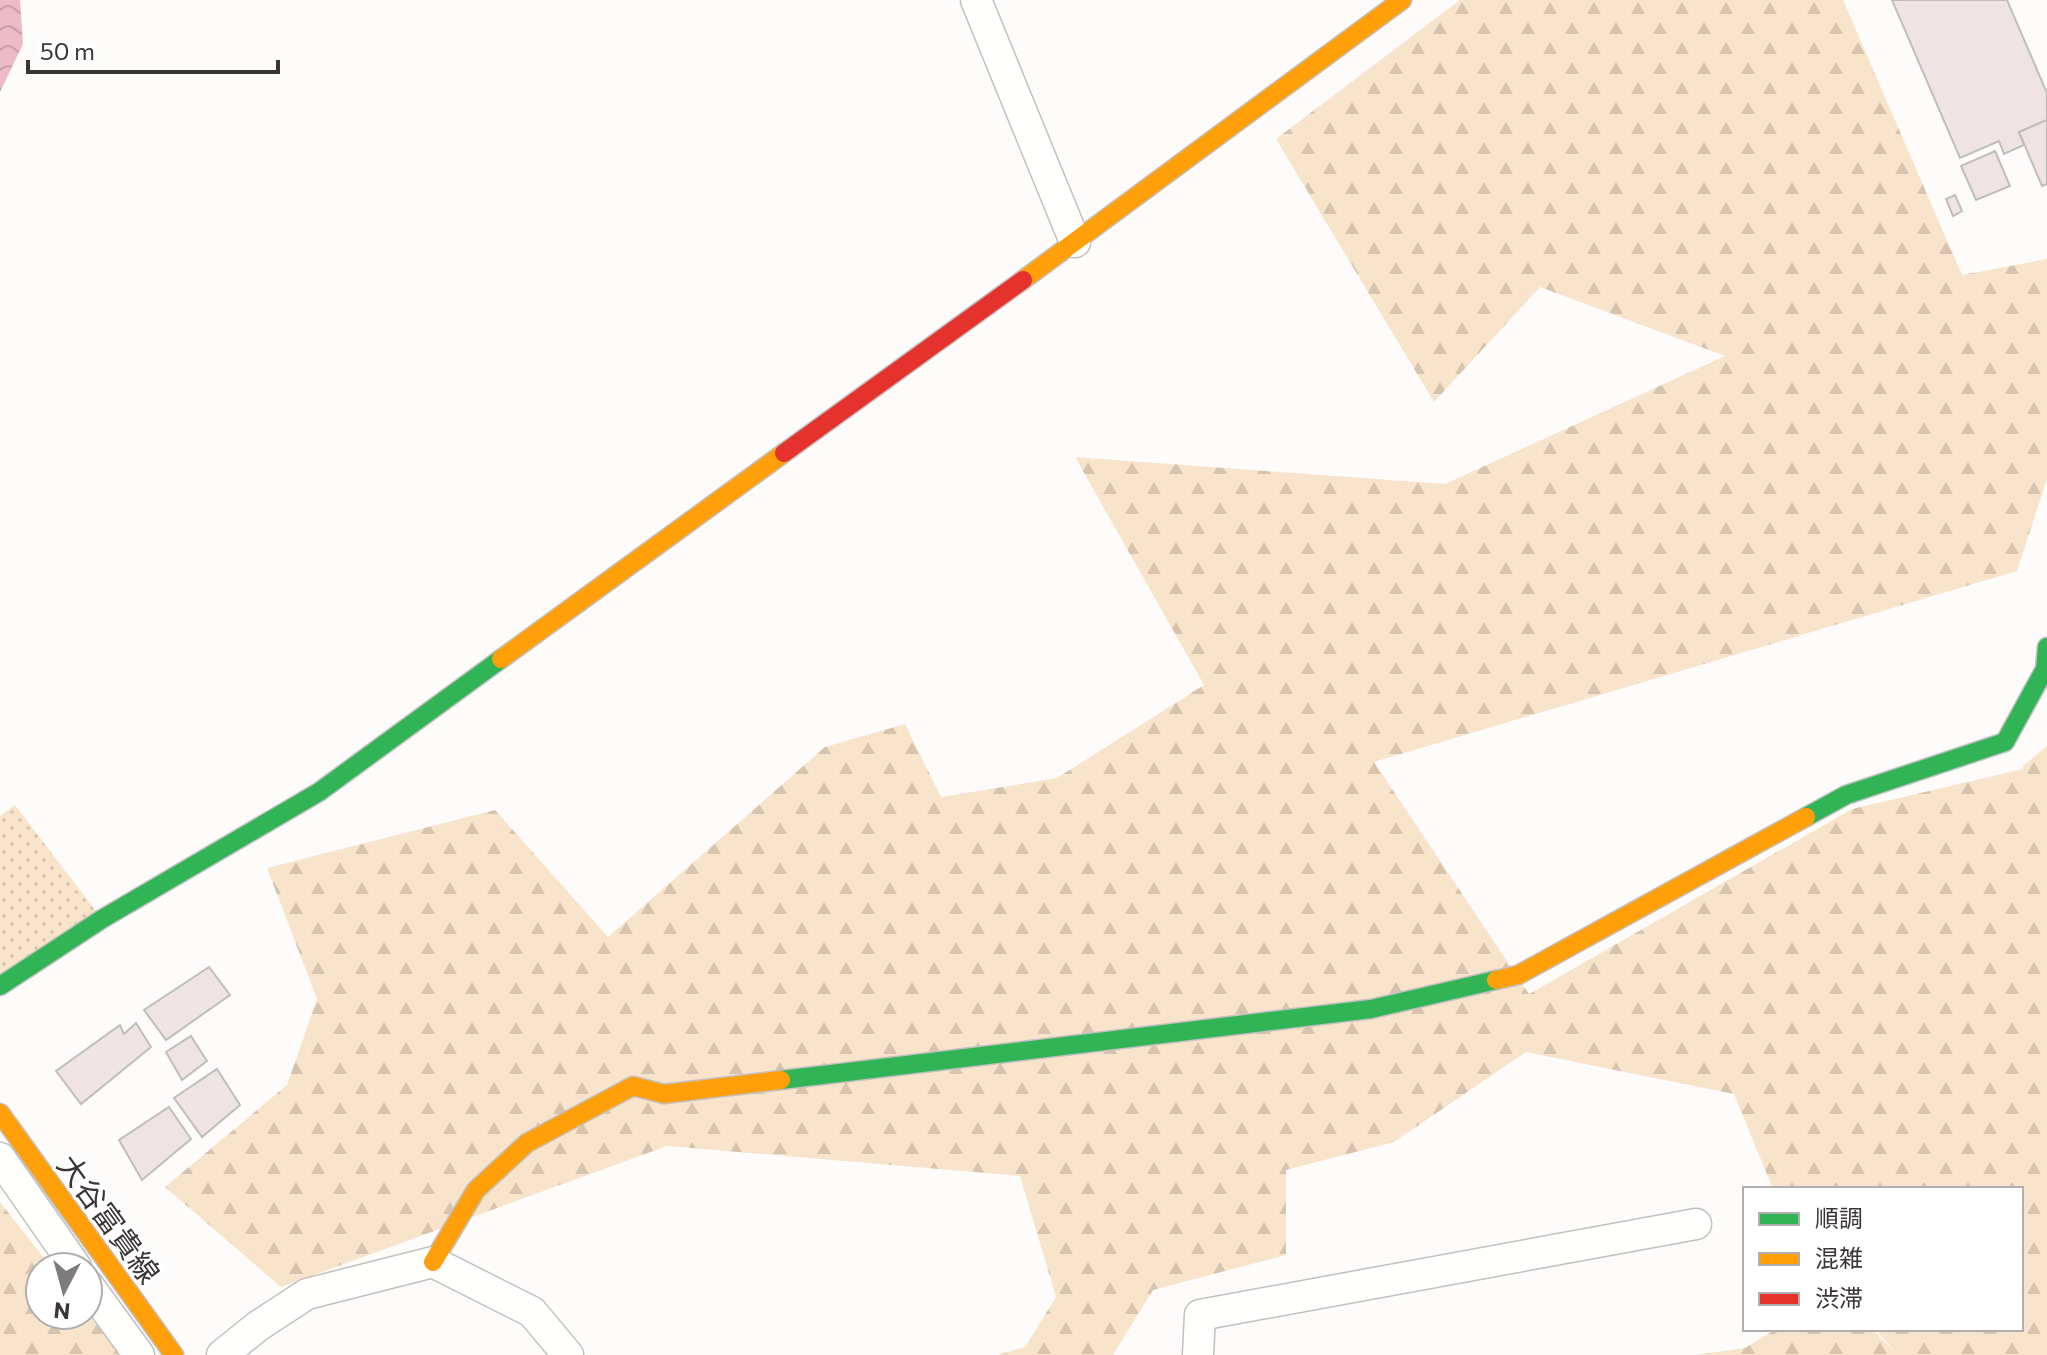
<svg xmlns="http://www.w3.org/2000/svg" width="2047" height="1355" font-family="Commissioner,'Noto Sans JP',sans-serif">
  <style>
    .forest { fill: url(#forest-firs) }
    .park { fill: url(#park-dots) }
    .water { fill: url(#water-waves) }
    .building { fill: #f0e3e3; stroke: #c0bdbd; stroke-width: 2 }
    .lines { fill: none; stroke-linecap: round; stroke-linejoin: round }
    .street-casing { stroke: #c3c0bf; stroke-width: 33 }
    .fast-casing { stroke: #c3c0bf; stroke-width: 21 }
    .slow-casing { stroke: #c3c0bf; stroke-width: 21 }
    .jam-casing { stroke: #c3c0bf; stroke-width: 21 }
    .street { stroke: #fffffe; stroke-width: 30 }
    .fast { stroke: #30b455; stroke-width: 18 }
    .slow { stroke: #ff9f0a; stroke-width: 18 }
    .jam { stroke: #e5322d; stroke-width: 18 }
    .labels { text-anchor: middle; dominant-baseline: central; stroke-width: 6; stroke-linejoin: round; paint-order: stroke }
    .street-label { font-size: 30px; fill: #3b3634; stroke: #fff }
  </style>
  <defs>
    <pattern id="forest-firs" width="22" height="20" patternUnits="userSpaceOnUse" patternTransform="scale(2)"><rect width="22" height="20" fill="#f8e4ca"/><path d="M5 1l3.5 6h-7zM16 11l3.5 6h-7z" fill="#d6c4ae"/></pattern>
    <pattern id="park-dots" width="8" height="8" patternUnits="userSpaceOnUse" patternTransform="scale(2)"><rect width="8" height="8" fill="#f8e4ca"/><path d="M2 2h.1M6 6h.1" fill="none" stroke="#d6c4ae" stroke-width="1.8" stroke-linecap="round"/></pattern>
    <pattern id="water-waves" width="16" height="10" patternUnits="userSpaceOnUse" patternTransform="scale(2)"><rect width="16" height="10" fill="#ecbac8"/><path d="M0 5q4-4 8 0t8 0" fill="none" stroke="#cba0ac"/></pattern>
  </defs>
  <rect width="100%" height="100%" fill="#fdfcfb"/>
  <g class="forest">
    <path d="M1460 0H1843L1962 275 2047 259V479L2017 571 1374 762 1529 994 1852 809 2023 769V766L2047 746V1355H1696L1745 1348 1776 1329H1872L1896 1353 1875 1329H2021V1189H1773L1734 1094 1526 1052 1394 1142 1286 1170V1255L1153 1290 1113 1355H997L1025 1347 1056 1297 1020 1176 667 1146 281 1287 165 1187 287 1085 317 999 267 868 495 810 608 937 825 747 905 724 941 797 1057 778 1204 685 1075 457 1445 484 1725 356 1540 287 1434 402 1276 139Z"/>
    <path d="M0 1202 51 1267H40V1315L88 1314 120 1355H0Z"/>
  </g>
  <path class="park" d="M15 805 102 919 0 990V816Z"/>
  <path class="water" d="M0 0H20L23 44 0 92Z"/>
  <g class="building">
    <path d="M1892 0H2007L2047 93V120L2019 132 2024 145 2004 154 1999 141 1960 158Z"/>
    <path d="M2047 120V184L2042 186 2019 132Z"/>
    <path d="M1995 151 2010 186 1976 200 1961 166Z"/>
    <path d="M1955 195 1962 211 1953 216 1946 199Z"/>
    <path d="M209 967 230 995 166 1040 144 1010Z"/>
    <path d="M136 1023 151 1047 81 1104 56 1071 120 1025 124 1034Z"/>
    <path d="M191 1036 207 1061 182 1080 166 1052Z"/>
    <path d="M217 1069 240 1105 202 1137 174 1098Z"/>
    <path d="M169 1107 191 1139 142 1180 119 1140Z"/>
  </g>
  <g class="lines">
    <defs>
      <g id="street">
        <path d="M976 0 1075 242"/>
        <path d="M0 1158 76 1267"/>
        <path d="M88 1285 139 1355"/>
        <path d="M222 1355 258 1326 307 1294 433 1262 532 1312 568 1355"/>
        <path d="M1198 1355 1200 1315 1696 1224"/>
      </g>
      <g id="fast">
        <path d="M1806 817 1846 795 2005 742 2045 669 2047 647"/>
        <path d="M0 986 102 919 319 792 501 659"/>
        <path d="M781 1080 1371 1009 1496 980"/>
      </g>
      <g id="slow">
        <path d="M1023 280 1402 0"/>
        <path d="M501 659 784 453"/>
        <path d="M1496 980 1518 975 1806 817"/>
        <path d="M0 1113 174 1355"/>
        <path d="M433 1262 476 1190 527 1143 633 1086 664 1094 781 1080"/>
      </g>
      <path id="jam" d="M784 453 1023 280"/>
    </defs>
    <use href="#street" class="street-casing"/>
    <use href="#fast" class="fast-casing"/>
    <use href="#slow" class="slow-casing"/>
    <use href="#jam" class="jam-casing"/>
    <use href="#street" class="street"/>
    <use href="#fast" class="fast"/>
    <use href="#slow" class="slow"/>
    <use href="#jam" class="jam"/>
  </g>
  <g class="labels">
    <g class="street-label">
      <text transform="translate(110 1218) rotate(54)">大谷富貴線</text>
    </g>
  </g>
  <rect x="1743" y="1187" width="280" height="144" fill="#ffffff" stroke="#b1afae" stroke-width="2"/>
  <rect x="1759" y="1213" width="40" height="12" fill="#30b455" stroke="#b1afae" stroke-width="2"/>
  <text x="1815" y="1227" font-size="24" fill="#3b3634">順調</text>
  <rect x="1759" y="1253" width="40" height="12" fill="#ff9f0a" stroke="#b1afae" stroke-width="2"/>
  <text x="1815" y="1267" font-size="24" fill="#3b3634">混雑</text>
  <rect x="1759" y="1293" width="40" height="12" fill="#e5322d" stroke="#b1afae" stroke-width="2"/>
  <text x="1815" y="1307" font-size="24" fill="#3b3634">渋滞</text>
  <g transform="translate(64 1291) rotate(186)"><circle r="38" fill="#ffffff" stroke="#b1afae" stroke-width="2"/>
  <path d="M0-6L14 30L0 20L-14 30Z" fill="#7f7b7a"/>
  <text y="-12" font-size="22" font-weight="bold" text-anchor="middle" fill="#3b3634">N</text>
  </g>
  <path d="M28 60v12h250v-12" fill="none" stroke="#3b3634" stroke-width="4"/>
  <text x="40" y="60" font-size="24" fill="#3b3634" stroke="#ffffff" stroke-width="6" paint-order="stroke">50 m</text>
</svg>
